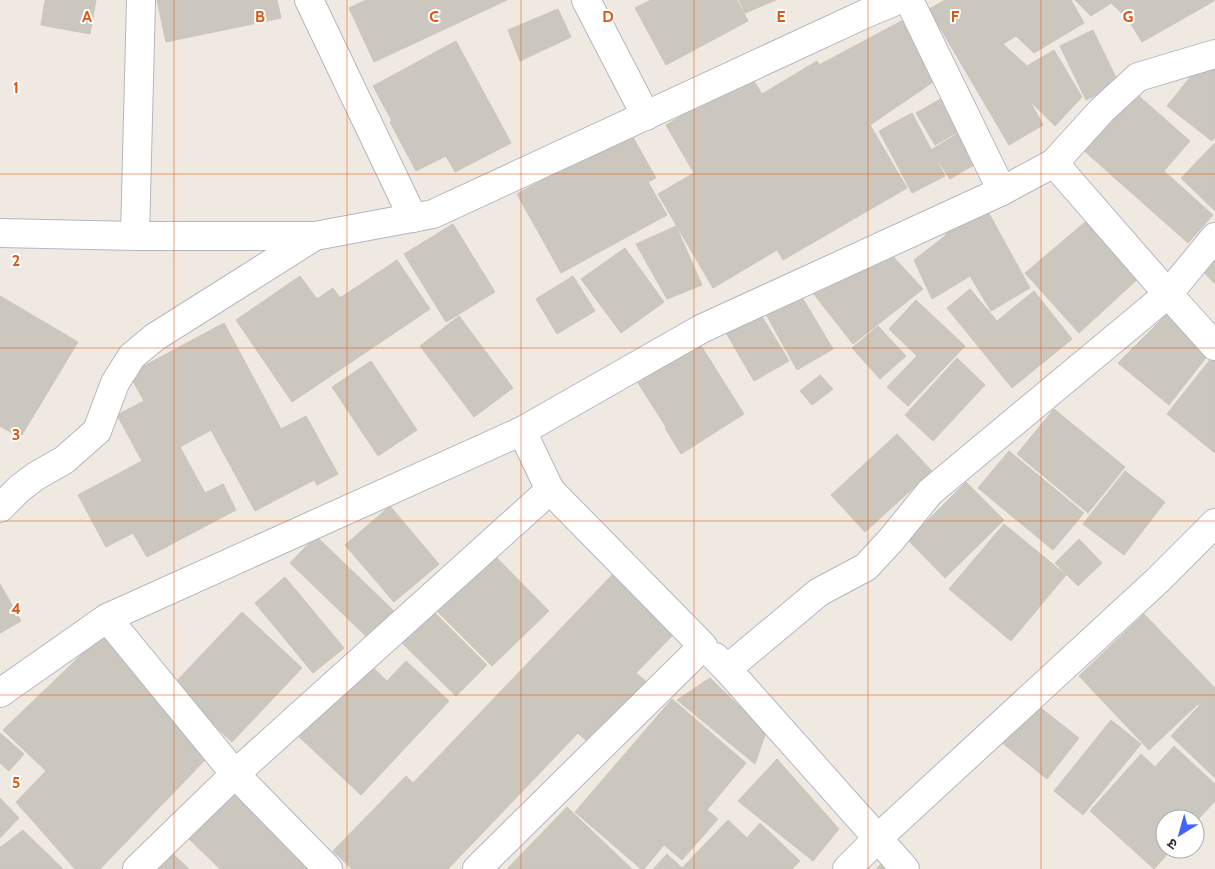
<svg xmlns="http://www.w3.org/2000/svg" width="1215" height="869" font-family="Cabin,'Noto Sans Devanagari',sans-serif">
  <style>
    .building { fill: #cbc7bf; stroke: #cbc5ba }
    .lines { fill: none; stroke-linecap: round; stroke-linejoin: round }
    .minor-casing { stroke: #b4b7c1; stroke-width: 30 }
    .minor { stroke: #fff; stroke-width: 28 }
    .grid { fill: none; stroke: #df570e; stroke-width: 1; stroke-opacity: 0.55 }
    .grid-label { font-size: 16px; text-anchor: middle; font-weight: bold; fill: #df570e; stroke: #fff; stroke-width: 4; stroke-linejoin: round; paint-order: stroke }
  </style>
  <rect width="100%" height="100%" fill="#efe9e1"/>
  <g class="building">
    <path d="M45 0H96L90 34 41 25Z"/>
    <path d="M157 0H277L281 18 166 42Z"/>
    <path d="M366 0H507L374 62 349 8Z"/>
    <path d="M651 0H737L748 21 666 65 635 8Z"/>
    <path d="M739 0H776L745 13Z"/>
    <path d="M945 0H1071L1084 23 1034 53 1016 36 1003 44 1027 66 1054 50 1082 97 1055 126 1030 101 1043 125 1009 145 929 9Z"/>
    <path d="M1075 0H1214V1L1142 42 1128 19 1111 3 1091 16Z"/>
    <path d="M558 9 571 37 520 61 508 30Z"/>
    <path d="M907 18 939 78 870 125 907 188 783 260 777 250 713 288 658 194 694 173 666 125 750 75 762 94 817 61 819 65Z"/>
    <path d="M1093 30 1119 84 1086 100 1060 46Z"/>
    <path d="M456 41 511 143 455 172 446 156 416 171 390 122 392 121 373 86Z"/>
    <path d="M1204 60 1215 70V137L1212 141 1167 106Z"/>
    <path d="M1132 90 1190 141 1164 171 1213 215 1188 243 1081 148Z"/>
    <path d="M949 94 968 126 935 145 916 113Z"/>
    <path d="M912 113 945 176 912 193 879 131Z"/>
    <path d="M630 132 656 178 648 182 667 215 561 273 517 194Z"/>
    <path d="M960 132 979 162 950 179 931 150Z"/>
    <path d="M1215 143V211L1181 178Z"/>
    <path d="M986 208 1030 288 991 311 970 276 932 299 914 260 945 236 949 228Z"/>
    <path d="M1090 218 1142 275 1079 333 1025 273Z"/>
    <path d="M453 224 495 292 446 322 404 254Z"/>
    <path d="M676 226 702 285 667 299 636 244Z"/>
    <path d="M1215 247V284L1197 265Z"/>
    <path d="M625 248 664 302 621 333 581 279Z"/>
    <path d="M888 251 923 289 853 344 809 288Z"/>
    <path d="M397 260 430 309 292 402 236 320 300 276 317 299 333 288 340 298Z"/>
    <path d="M573 276 595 311 557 334 536 299Z"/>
    <path d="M797 289 833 349 797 370 762 307Z"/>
    <path d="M970 289 997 321 1034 291 1072 339 1012 388 947 308Z"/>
    <path d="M0 296 78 342 20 438 0 426Z"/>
    <path d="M916 300 965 346 908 406 887 387 917 356 889 329Z"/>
    <path d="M1174 307 1211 351 1169 405 1118 363Z"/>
    <path d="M758 310 789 361 754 381 725 331Z"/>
    <path d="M459 316 513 388 474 417 420 346Z"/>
    <path d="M224 323 281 429 306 416 338 474 317 485 314 480 255 511 211 430 180 447 205 493 223 484 236 510 147 557 133 533 106 547 78 495 142 461 117 415 144 401 129 374Z"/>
    <path d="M878 326 906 356 880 379 852 348Z"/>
    <path d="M700 344 744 414 681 454 665 428 666 427 638 383Z"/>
    <path d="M1213 356 1215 358V453L1167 414Z"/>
    <path d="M957 358 985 385 933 441 905 415Z"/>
    <path d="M371 361 417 430 378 456 332 387Z"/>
    <path d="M820 375 833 389 812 405 800 391Z"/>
    <path d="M1054 409 1125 467 1088 513 1017 454Z"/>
    <path d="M897 434 932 471 865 532 831 495Z"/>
    <path d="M1009 451 1084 513 1053 550 978 488Z"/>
    <path d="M1125 471 1165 502 1124 555 1083 524Z"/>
    <path d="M966 482 1004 520 945 578 908 540Z"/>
    <path d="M390 506 439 564 394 602 345 545Z"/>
    <path d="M1004 524 1066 575 1011 641 949 589Z"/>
    <path d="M316 536 395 612 369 639 290 563Z"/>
    <path d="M1079 539 1102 563 1078 586 1055 563Z"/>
    <path d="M492 553 549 611 492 666 434 608Z"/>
    <path d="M612 575 674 634 636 673 647 682 589 743 578 733 448 869H352L333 851 406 776 413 783Z"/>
    <path d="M285 577 344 648 313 673 255 603Z"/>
    <path d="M0 584 21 621 0 633Z"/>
    <path d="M430 608 487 665 456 696 398 639Z"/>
    <path d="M242 612 302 668 232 742 172 686Z"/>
    <path d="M1144 614 1215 688 1149 750 1079 676Z"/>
    <path d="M105 632 208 757 100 869H75L16 802 46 771 3 730Z"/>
    <path d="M366 661 387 681 406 661 449 701 361 795 296 734Z"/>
    <path d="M710 678 766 732 755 764 677 700Z"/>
    <path d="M1215 687V778L1171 736 1200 705 1198 704Z"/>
    <path d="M672 699 746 763 707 810 718 819 682 860 664 845 644 869H641L575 812Z"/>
    <path d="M1033 702 1079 738 1047 779 1001 742Z"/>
    <path d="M1111 720 1141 744 1083 815 1054 791Z"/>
    <path d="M0 733 24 754 9 771 0 763Z"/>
    <path d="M1174 746 1215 784V801L1195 823V819H1165V849H1172L1154 869 1090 811 1141 754 1155 767Z"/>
    <path d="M777 759 839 829 813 861 738 801Z"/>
    <path d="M237 784 315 869H220L183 833Z"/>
    <path d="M0 798 19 818 0 838Z"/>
    <path d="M567 807 632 869H507Z"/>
    <path d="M728 820 747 838 760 823 800 861 792 869H653L667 854 682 868Z"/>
    <path d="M23 830 63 869H0V846L1 847Z"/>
    <path d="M170 851 189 869H152Z"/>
    <path d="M887 858 896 869H876Z"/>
  </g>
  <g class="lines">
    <defs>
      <g id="minor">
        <path d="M309 0 413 218"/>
        <path d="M586 0 646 116"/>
        <path d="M909 0 1002 191"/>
        <path d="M1054 163 1102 110 1138 77 1215 54"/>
        <path d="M0 233 135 236H315L433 214 867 13 898 0"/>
        <path d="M135 236 141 0"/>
        <path d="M550 490 522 431 701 329 1002 191 1054 163 1168 294 1215 346"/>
        <path d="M0 508 20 488 36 476 64 460 97 431 115 383 132 356 155 337 315 236"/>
        <path d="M107 618 522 431"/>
        <path d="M715 657 727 669 905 869"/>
        <path d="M727 669 819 592 866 567 891 540 930 492 1168 294 1215 237"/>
        <path d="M0 693 107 618 235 774 328 869"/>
        <path d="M137 869 235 774 550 490 703 646 477 869"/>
        <path d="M847 869 878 838 1158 580 1215 523"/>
      </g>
    </defs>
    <use href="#minor" class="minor-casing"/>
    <use href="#minor" class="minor"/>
  </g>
  <path class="grid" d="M174 0V869M347 0V869M521 0V869M694 0V869M868 0V869M1041 0V869M0 174H1215M0 348H1215M0 521H1215M0 695H1215"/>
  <g class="grid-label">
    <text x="87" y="22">A</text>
    <text x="260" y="22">B</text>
    <text x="434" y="22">C</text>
    <text x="608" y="22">D</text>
    <text x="781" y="22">E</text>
    <text x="955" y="22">F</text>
    <text x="1128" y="22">G</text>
    <text x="16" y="93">1</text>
    <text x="16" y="266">2</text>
    <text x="16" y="440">3</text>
    <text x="16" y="614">4</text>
    <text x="16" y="788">5</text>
  </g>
  <g transform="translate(1180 834) rotate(217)"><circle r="24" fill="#ffffff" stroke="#ababab"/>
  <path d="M0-4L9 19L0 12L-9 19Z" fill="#4264fb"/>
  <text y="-8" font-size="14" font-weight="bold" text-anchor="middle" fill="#2e2e2e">उ</text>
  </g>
</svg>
